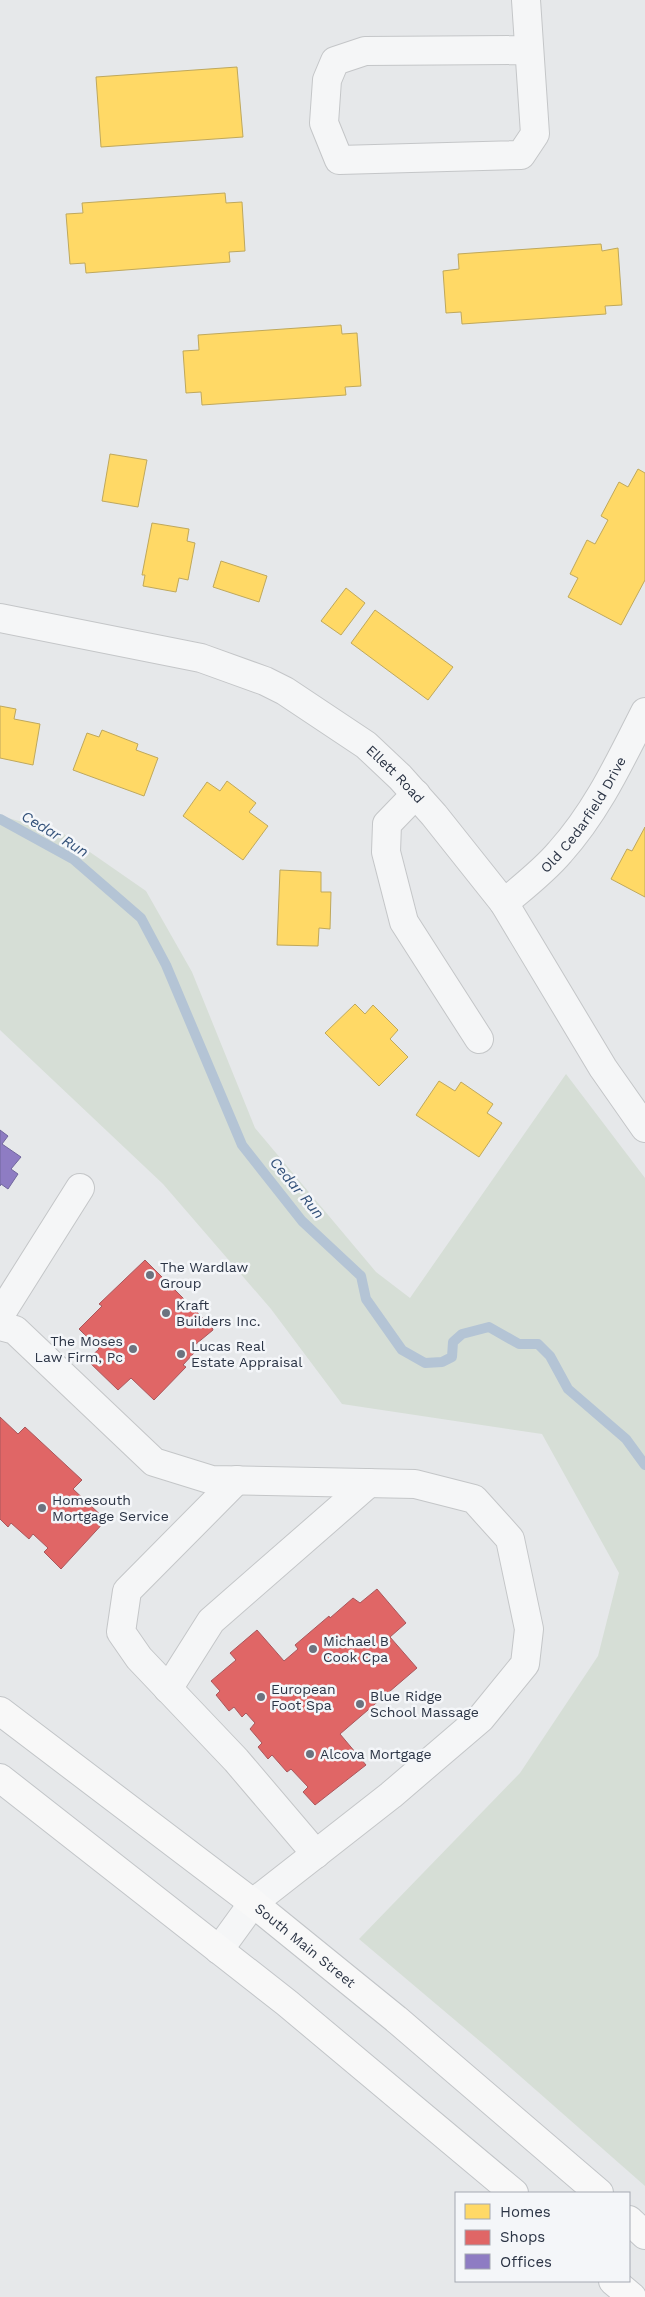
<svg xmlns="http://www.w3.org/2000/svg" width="645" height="2297" font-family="'Work Sans',sans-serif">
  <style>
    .green { fill: #d6ded6 }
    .homes { fill: #ffd966; stroke: #bfa85c }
    .shops { fill: #e06666; stroke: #aa575c }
    .offices { fill: #8e7cc3; stroke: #70669d }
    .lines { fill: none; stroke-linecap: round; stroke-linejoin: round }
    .stream { stroke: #b4c4d5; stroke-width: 10 }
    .minor-casing { stroke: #c4c6c8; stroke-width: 30 }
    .major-casing { stroke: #c2c5c8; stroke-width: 30 }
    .minor { stroke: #f5f6f7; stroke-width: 28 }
    .major { stroke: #f8f8f8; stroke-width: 28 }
    .poi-dot { fill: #6c737f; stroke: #f4f6f9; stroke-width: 2 }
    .labels { text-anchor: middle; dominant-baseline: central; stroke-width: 5; stroke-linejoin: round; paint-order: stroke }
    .street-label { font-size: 14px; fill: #2b3445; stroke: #f4f6f9 }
    .poi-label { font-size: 14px; fill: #2b3445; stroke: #f4f6f9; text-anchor: start }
    .water-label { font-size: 15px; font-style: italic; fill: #34527a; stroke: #f4f6f9 }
  </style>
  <rect width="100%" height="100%" fill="#e6e8ea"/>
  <path class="green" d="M0 816 61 832 146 891 192 972 255 1128 376 1272 410 1298 566 1074 645 1178V2186L488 2048 359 1939 520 1773 598 1656 619 1573 542 1434 342 1404 271 1309 163 1184 0 1030Z"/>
  <g class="homes">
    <path d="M237 67 243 137 101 147 96 77Z"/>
    <path d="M225 193 226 203 242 202 245 251 229 252 230 262 86 273 85 263 70 264 66 214 83 213 82 203Z"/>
    <path d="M601 244 602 251 618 248 622 305 605 306 606 314 462 324 461 312 446 313 443 271 459 269 458 254Z"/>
    <path d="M341 325 342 334 357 333 361 386 345 387 346 395 202 405 201 392 186 393 183 351 199 350 198 335Z"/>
    <path d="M110 454 147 460 138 507 102 501Z"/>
    <path d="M638 469 645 473V580L621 625 568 597 578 578 570 574 587 540 595 544 608 520 601 516 619 482 628 487Z"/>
    <path d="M152 523 189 529 187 541 195 543 188 580 179 578 176 592 143 586 145 575H142Z"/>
    <path d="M221 561 267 576 259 602 213 587Z"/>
    <path d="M346 588 365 603 341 635 321 621Z"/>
    <path d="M375 610 453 667 428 700 351 643Z"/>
    <path d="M0 706 16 709 14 719 40 724 33 765 0 758Z"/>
    <path d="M102 730 138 744 136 750 158 758 144 796 73 770 87 733 99 737Z"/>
    <path d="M227 781 256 803 249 812 268 826 243 860 183 816 207 782 220 791Z"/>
    <path d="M645 827V897L611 879 627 849 632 851Z"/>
    <path d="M280 870 321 872V892H331L330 929 319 928 318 946 277 945Z"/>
    <path d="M355 1004 365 1014 373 1005 398 1030 390 1039 408 1057 379 1086 325 1033Z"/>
    <path d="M439 1081 455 1091 461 1082 493 1104 487 1113 502 1123 479 1157 416 1115Z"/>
  </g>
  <g class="shops">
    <path d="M145 1260 212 1327 213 1330 190 1349 194 1353 183 1365 186 1367 154 1400 131 1378 118 1390 87 1360 99 1349 79 1329 102 1306 99 1304Z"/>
    <path d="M0 1417 18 1434 25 1427 82 1480 73 1489 106 1520 61 1569 44 1552 48 1548 33 1534 29 1539 11 1523 8 1527 0 1519Z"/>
    <path d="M377 1589 406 1623 390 1637 417 1668 340 1734 366 1765 315 1805 303 1792 308 1787 291 1769 287 1772 272 1755 268 1759 258 1747 262 1743 250 1729 255 1723 246 1713 242 1717 234 1707 229 1711 216 1695 220 1691 211 1681 236 1660 230 1653 257 1630 284 1661 298 1649 295 1645 329 1616 330 1618 353 1598 360 1603Z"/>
  </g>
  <path class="offices" d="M0 1130 8 1136 2 1144 21 1157 11 1169 18 1174 8 1189 1 1184 0 1186Z"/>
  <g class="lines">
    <path class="stream" d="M0 819 73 859 141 918 166 965 242 1145 302 1221 361 1276 366 1299 402 1350 425 1363 442 1362 452 1357 453 1342 462 1334 489 1327 519 1344H538L550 1356 568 1389 626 1439 645 1465"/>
    <defs>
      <g id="minor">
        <path d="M526 0 535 134 521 155 339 160 324 123 327 80 335 61 365 51 529 50"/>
        <path id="s1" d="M0 618 201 658 265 681 285 691 366 745 400 777 434 815 504 903 603 1068 645 1128"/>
        <path d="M416 794 387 824 386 852 404 922 479 1039"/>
        <path id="s2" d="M504 903C523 887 544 871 560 852 597 811 620 761 645 712"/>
        <path d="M0 1315 80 1188"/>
        <path d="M0 1326 15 1330 154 1462 212 1480 415 1484 474 1499 510 1539 529 1629 525 1664 481 1718 391 1795 253 1903 219 1950"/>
        <path d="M237 1480 127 1591 121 1632 139 1658 236 1760 316 1854"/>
        <path d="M168 1689 211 1621 369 1483"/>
      </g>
      <g id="major">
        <path id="s3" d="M0 1711 253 1903 396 2019 599 2193"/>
        <path d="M0 1778 287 2003 514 2193"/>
        <path d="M629 2220 645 2235"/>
        <path d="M613 2281 632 2297"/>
      </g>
    </defs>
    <use href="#minor" class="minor-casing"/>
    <use href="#major" class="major-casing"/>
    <use href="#minor" class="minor"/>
    <use href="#major" class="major"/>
  </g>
  <g class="poi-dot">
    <circle cx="150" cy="1275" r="5"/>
    <circle cx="166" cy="1313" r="5"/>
    <circle cx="133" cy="1349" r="5"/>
    <circle cx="181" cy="1354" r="5"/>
    <circle cx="42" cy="1508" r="5"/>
    <circle cx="313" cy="1649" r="5"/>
    <circle cx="261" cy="1697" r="5"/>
    <circle cx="360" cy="1704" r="5"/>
    <circle cx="310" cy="1754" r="5"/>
  </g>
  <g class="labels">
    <g class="street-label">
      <text stroke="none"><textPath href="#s1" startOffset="434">Ellett Road</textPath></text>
      <text stroke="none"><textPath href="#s2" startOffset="120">Old Cedarfield Drive</textPath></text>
      <text stroke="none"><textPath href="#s3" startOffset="385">South Main Street</textPath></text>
    </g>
    <g class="poi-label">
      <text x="160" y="1267">The Wardlaw<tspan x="160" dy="16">Group</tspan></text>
      <text x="176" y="1305">Kraft<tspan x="176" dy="16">Builders Inc.</tspan></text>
      <text x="123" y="1341" text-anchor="end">The Moses<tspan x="123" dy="16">Law Firm, Pc</tspan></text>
      <text x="191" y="1346">Lucas Real<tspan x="191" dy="16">Estate Appraisal</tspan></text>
      <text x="52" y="1500">Homesouth<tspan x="52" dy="16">Mortgage Service</tspan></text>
      <text x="323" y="1641">Michael B<tspan x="323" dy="16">Cook Cpa</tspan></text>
      <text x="271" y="1689">European<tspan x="271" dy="16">Foot Spa</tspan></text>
      <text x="370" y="1696">Blue Ridge<tspan x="370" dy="16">School Massage</tspan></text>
      <text x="320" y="1754">Alcova Mortgage</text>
    </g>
    <g class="water-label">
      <text transform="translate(55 834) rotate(31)">Cedar Run</text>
      <text transform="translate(297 1188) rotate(50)">Cedar Run</text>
    </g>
  </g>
  <rect x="455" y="2192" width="175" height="90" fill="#f4f6f9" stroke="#a4a8b1"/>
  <rect x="465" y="2204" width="25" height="15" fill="#ffd966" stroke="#a4a8b1"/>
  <text x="500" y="2217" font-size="15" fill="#2b3445">Homes</text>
  <rect x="465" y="2230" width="25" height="15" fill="#e06666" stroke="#a4a8b1"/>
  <text x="500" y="2242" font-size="15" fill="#2b3445">Shops</text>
  <rect x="465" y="2254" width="25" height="15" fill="#8e7cc3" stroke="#a4a8b1"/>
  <text x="500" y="2267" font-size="15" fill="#2b3445">Offices</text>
</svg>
